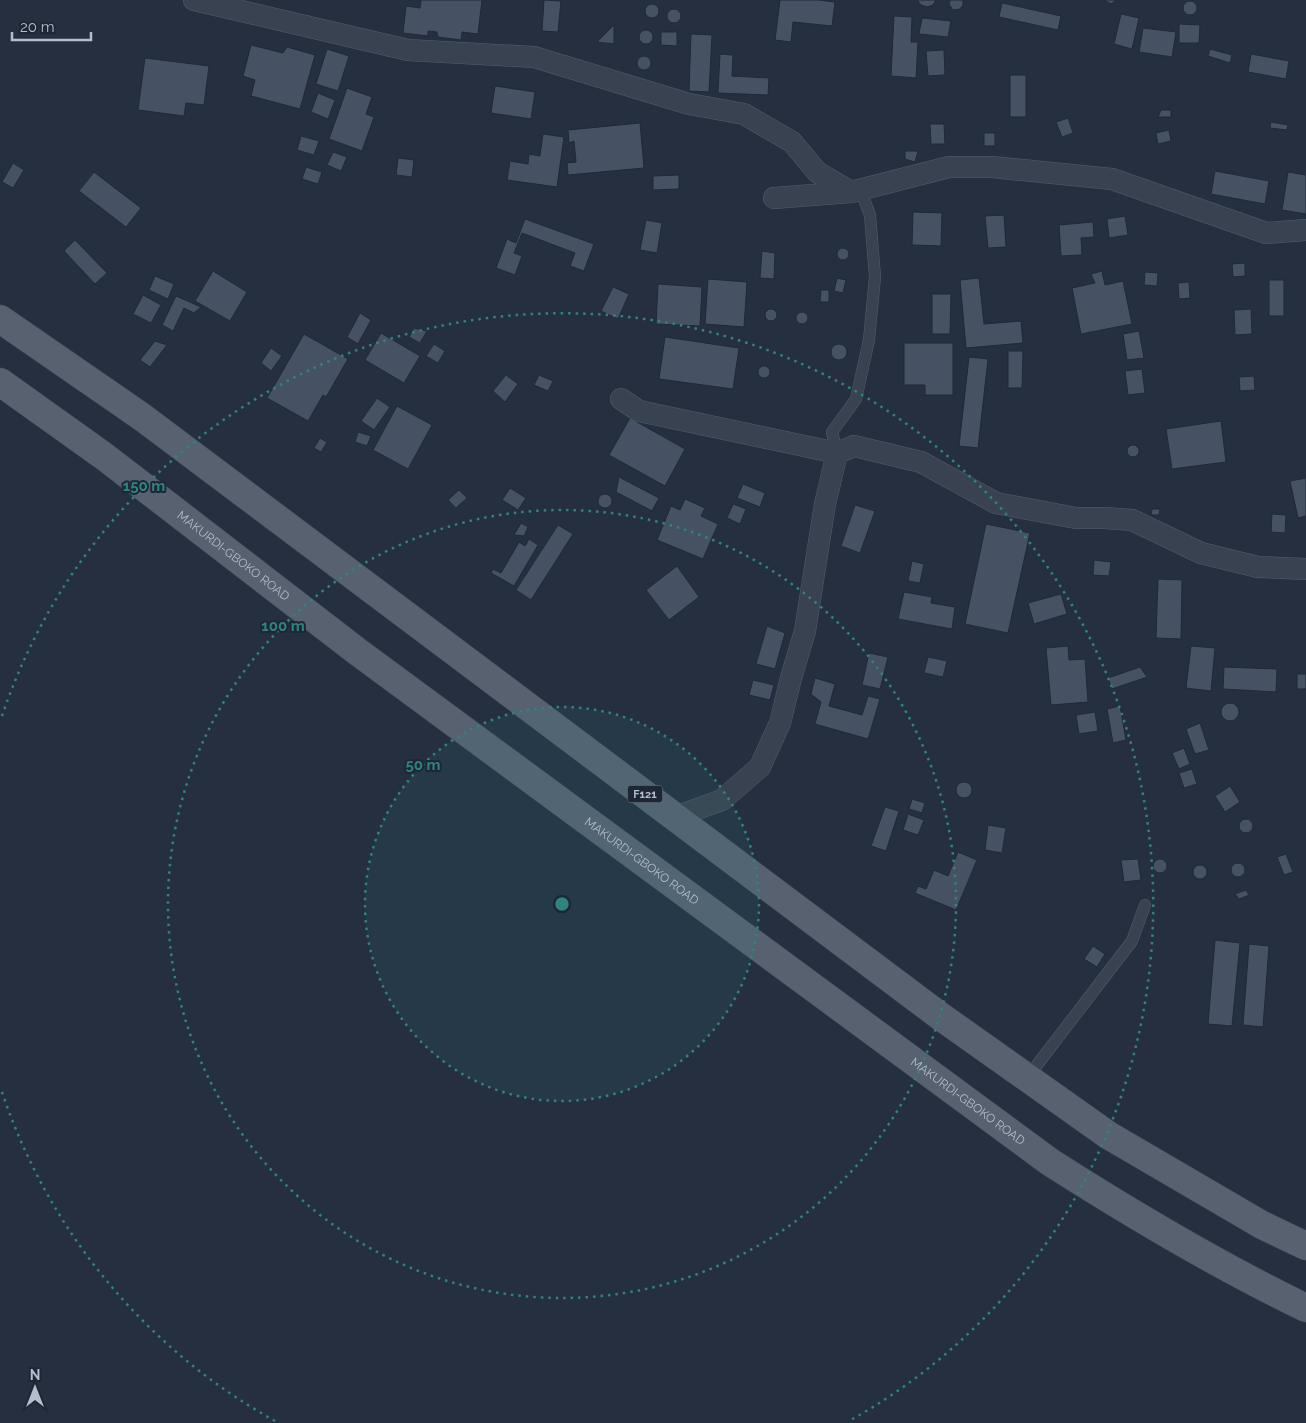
<svg xmlns="http://www.w3.org/2000/svg" width="1306" height="1423" font-family="Raleway,sans-serif">
  <style>
    .building { fill: #465164; stroke: #202937 }
    .lines { fill: none; stroke-linecap: round; stroke-linejoin: round }
    .service-casing { stroke: #545d6a; stroke-width: 12 }
    .minor-casing { stroke: #545d6a; stroke-width: 22 }
    .primary-casing { stroke: #424b59; stroke-width: 29 }
    .service { stroke: #394250; stroke-width: 11 }
    .minor { stroke: #394250; stroke-width: 21 }
    .primary { stroke: #576170; stroke-width: 28 }
    .ring { fill: none; stroke: #308480; stroke-width: 2.5; stroke-dasharray: 2.5 5 }
    .labels { text-anchor: middle; dominant-baseline: central; stroke-width: 4; stroke-linejoin: round; paint-order: stroke }
    .shield { fill: #1e2735; stroke: #88909d; stroke-width: 1 }
    .shield-label { font-size: 11px; font-weight: bold; fill: #b5bdca }
    .street-label { font-size: 12px; fill: #b5bdca; stroke: #1e2735 }
    .centre { fill: #308480; stroke: #1e2735; stroke-width: 2.5 }
    .ring-label { font-size: 15px; text-anchor: middle; font-weight: bold; fill: #308480; stroke: #1e2735; stroke-width: 4; stroke-linejoin: round; paint-order: stroke }
  </style>
  <rect width="100%" height="100%" fill="#252f40"/>
  <g class="building">
    <path d="M421 0H482L478 34 462 32 461 40 438 37 437 32 428 31V36L403 33 406 6 420 8Z"/>
    <path d="M544 0 561 1 558 32 542 31Z"/>
    <path d="M780 0H819L835 2 832 26 793 22 791 42 775 40Z"/>
    <path d="M936 0 933 5 927 7 921 5 917 0Z"/>
    <path d="M950 0H963V5L960 9 953 10 949 4Z"/>
    <path d="M1117 0 1111 4 1104 0Z"/>
    <circle cx="1190" cy="8" r="7"/>
    <path d="M1002 3 1061 16 1058 30 999 17Z"/>
    <circle cx="652" cy="11" r="7"/>
    <circle cx="674" cy="16" r="7"/>
    <path d="M1121 14 1139 18 1132 49 1114 44Z"/>
    <path d="M894 16 912 17 911 42H918L916 78 891 76Z"/>
    <path d="M922 18 951 21 948 37 919 34Z"/>
    <path d="M1179 24 1200 25 1199 43H1179Z"/>
    <path d="M614 25V44L597 42Z"/>
    <path d="M1143 28 1176 32 1172 57 1139 52Z"/>
    <circle cx="646" cy="37" r="7"/>
    <path d="M661 32H677V46L661 45Z"/>
    <path d="M691 34 712 35 709 92 689 91Z"/>
    <path d="M251 45 283 53 287 47 315 55 300 109 251 96 255 80 243 76Z"/>
    <path d="M327 49 349 56 338 91 316 84Z"/>
    <path d="M1210 49 1232 55 1230 63 1208 56Z"/>
    <path d="M944 50 945 75 928 76 926 51Z"/>
    <path d="M720 54 733 55 732 76 769 78 768 95 718 93Z"/>
    <path d="M1251 54 1289 61 1286 79 1248 72Z"/>
    <circle cx="644" cy="63" r="7"/>
    <path d="M145 58 209 66 204 105 186 103 184 116 138 110Z"/>
    <rect x="1010" y="75" width="16" height="42"/>
    <path d="M495 86 535 92 531 119 491 113Z"/>
    <path d="M347 88 372 97 366 114 374 117 362 151 329 139Z"/>
    <path d="M318 93 335 100 328 119 311 112Z"/>
    <path d="M1161 110H1171V117H1158Z"/>
    <path d="M1068 118 1073 133 1062 137 1056 122Z"/>
    <path d="M1271 122 1288 125 1287 130 1270 128Z"/>
    <path d="M640 123 644 168 568 175 567 163 576 162 574 141 569 143 568 130Z"/>
    <path d="M930 124H944L945 144H931Z"/>
    <path d="M1169 130 1171 141 1158 144 1156 133Z"/>
    <rect x="984" y="133" width="11" height="13"/>
    <path d="M543 134 564 137 557 187 507 180 510 161 528 164 529 154 540 156Z"/>
    <path d="M301 136 319 141 314 155 297 150Z"/>
    <path d="M905 151H918L915 162 905 159Z"/>
    <path d="M333 152 347 157 341 171 327 165Z"/>
    <path d="M398 158 414 160 412 177 396 175Z"/>
    <path d="M13 163 24 170 13 188 2 182Z"/>
    <path d="M306 167 322 172 318 184 302 179Z"/>
    <path d="M1215 171 1269 181 1265 204 1211 194Z"/>
    <path d="M94 172 141 208 126 227 79 191Z"/>
    <path d="M1288 172 1306 175V214L1282 210Z"/>
    <path d="M679 175V189L653 190V176Z"/>
    <path d="M913 212 942 213 941 246 912 245Z"/>
    <path d="M1004 215 1006 247 988 248 985 216Z"/>
    <path d="M1125 216 1128 235 1109 238 1107 219Z"/>
    <path d="M525 219 594 244 584 271 570 266 575 253 522 233 514 253 522 256 515 275 496 268 507 239 516 243Z"/>
    <path d="M646 220 662 223 657 253 640 250Z"/>
    <path d="M1093 222 1094 237 1081 238 1082 255 1061 256 1059 225Z"/>
    <path d="M75 240 107 273 95 284 64 251Z"/>
    <circle cx="843" cy="254" r="6"/>
    <path d="M762 251 775 253 774 279 760 278Z"/>
    <path d="M1245 263V276L1233 277 1232 264Z"/>
    <path d="M213 271 247 292 230 321 195 301Z"/>
    <path d="M1102 271 1105 285 1123 281 1132 324 1081 334 1072 288 1095 283 1091 274Z"/>
    <path d="M1145 272 1158 273 1157 286 1144 285Z"/>
    <path d="M155 276 174 284 168 299 149 290Z"/>
    <path d="M837 278 846 280 843 293 834 291Z"/>
    <path d="M979 278 984 324 1021 321 1023 343 966 348 960 280Z"/>
    <path d="M708 279 747 282 744 327 705 324Z"/>
    <rect x="1269" y="280" width="15" height="36"/>
    <path d="M1189 282 1190 298 1179 299 1178 283Z"/>
    <path d="M658 284 702 287 700 326 656 324Z"/>
    <path d="M613 287 629 294 618 319 601 311Z"/>
    <path d="M821 290H829V302H820Z"/>
    <path d="M932 294H951L950 334H932Z"/>
    <path d="M143 295 161 305 151 323 133 314Z"/>
    <path d="M176 296 201 307 194 313 184 308 173 331 162 325Z"/>
    <circle cx="771" cy="315" r="6"/>
    <path d="M1251 309 1252 334 1235 335 1234 310Z"/>
    <circle cx="802" cy="318" r="6"/>
    <path d="M360 313 371 320 358 344 347 337Z"/>
    <path d="M414 328 427 331 420 343 409 337Z"/>
    <path d="M1139 331 1144 358 1127 360 1123 334Z"/>
    <path d="M381 333 420 356 404 383 365 360Z"/>
    <path d="M304 334 348 359 326 397 323 395 308 421 267 398Z"/>
    <path d="M665 337 739 348 733 389 659 379Z"/>
    <path d="M155 341 167 345 150 367 140 360Z"/>
    <path d="M904 343H953V395H925V385H904Z"/>
    <path d="M434 344 445 351 438 363 426 356Z"/>
    <circle cx="839" cy="352" r="8"/>
    <path d="M271 348 282 356 271 371 261 363Z"/>
    <path d="M1008 351H1023L1022 388H1008Z"/>
    <path d="M969 357 988 359 978 448 959 446Z"/>
    <circle cx="764" cy="372" r="6"/>
    <path d="M1142 369 1145 393 1128 395 1125 371Z"/>
    <path d="M506 375 518 384 505 402 493 391Z"/>
    <path d="M539 375 553 381 548 391 534 385Z"/>
    <path d="M1254 376 1255 390 1240 391 1239 377Z"/>
    <path d="M377 398 390 407 374 430 361 421Z"/>
    <path d="M397 406 432 425 408 469 373 450Z"/>
    <path d="M630 418 685 449 665 486 609 455Z"/>
    <path d="M1221 421 1226 462 1172 469 1166 429Z"/>
    <path d="M358 432 371 436 367 446 355 442Z"/>
    <path d="M320 438 327 442 321 452 314 448Z"/>
    <circle cx="1133" cy="451" r="6"/>
    <path d="M619 477 659 498 652 511 616 492Z"/>
    <path d="M1306 478V516L1298 518 1290 481Z"/>
    <path d="M743 484 765 493 760 507 737 498Z"/>
    <path d="M510 488 526 498 518 510 502 500Z"/>
    <path d="M459 490 467 498 456 508 448 500Z"/>
    <circle cx="605" cy="501" r="7"/>
    <path d="M685 499 705 508 701 516 718 524 703 559 657 540 671 506 680 510Z"/>
    <path d="M733 504 746 509 740 524 727 518Z"/>
    <path d="M855 505 875 511 860 553 841 546Z"/>
    <path d="M1152 509H1160L1159 515H1151Z"/>
    <path d="M1272 514 1286 515 1285 533 1271 532Z"/>
    <path d="M521 523 528 527 524 536 514 535Z"/>
    <path d="M986 524 1030 533 1008 633 965 624Z"/>
    <path d="M558 525 573 534 531 600 516 590Z"/>
    <path d="M529 539 538 545 514 586 491 573 493 569 501 573 519 542 525 546Z"/>
    <path d="M1094 560 1111 562 1109 576 1093 575Z"/>
    <path d="M912 561 924 564 920 583 908 581Z"/>
    <path d="M677 566 699 597 669 620 646 590Z"/>
    <path d="M1158 579 1182 580 1181 639 1156 638Z"/>
    <path d="M904 592 932 597 931 603 955 607 952 629 898 619Z"/>
    <path d="M1061 594 1067 614 1034 624 1028 603Z"/>
    <path d="M767 626 785 633 775 669 756 664Z"/>
    <path d="M1068 646 1069 660 1085 659 1088 702 1051 705 1046 648Z"/>
    <path d="M1191 646 1215 648 1211 691 1186 688Z"/>
    <path d="M869 653 888 657 880 689 862 685Z"/>
    <path d="M928 657 947 661 943 677 924 673Z"/>
    <path d="M1140 667 1147 677 1112 689 1108 678Z"/>
    <path d="M1224 667 1277 669 1276 692 1223 689Z"/>
    <rect x="1297" y="674" width="9" height="15"/>
    <path d="M815 678 835 684 829 706 862 715 868 696 880 699 868 739 815 724 821 702 811 694Z"/>
    <path d="M753 680 774 685 770 700 749 695Z"/>
    <circle cx="1230" cy="712" r="9"/>
    <path d="M1120 706 1126 740 1113 743 1107 709Z"/>
    <path d="M1095 712 1098 731 1079 734 1076 715Z"/>
    <path d="M1200 723 1209 750 1195 754 1186 729Z"/>
    <path d="M1184 748 1190 764 1179 769 1172 753Z"/>
    <path d="M1192 769 1197 784 1184 788 1179 773Z"/>
    <circle cx="964" cy="790" r="8"/>
    <path d="M1230 786 1240 802 1225 812 1215 796Z"/>
    <path d="M912 799 925 803 922 813 909 809Z"/>
    <path d="M885 807 899 811 886 851 871 846Z"/>
    <path d="M908 814 924 820 918 835 903 830Z"/>
    <circle cx="1246" cy="826" r="7"/>
    <path d="M988 825 1006 828 1002 853 985 850Z"/>
    <path d="M958 852 977 860 956 910 915 893 918 886 926 889 934 870 948 876Z"/>
    <path d="M1286 854 1293 872 1284 875 1277 857Z"/>
    <circle cx="1160" cy="866" r="7"/>
    <path d="M1138 859 1141 880 1124 882 1121 860Z"/>
    <circle cx="1238" cy="870" r="7"/>
    <circle cx="1200" cy="872" r="7"/>
    <path d="M1246 890 1249 895 1239 899 1235 894Z"/>
    <path d="M1215 940 1240 943 1232 1026 1208 1024Z"/>
    <path d="M1249 944 1269 946 1263 1027 1243 1025Z"/>
    <path d="M1093 946 1105 954 1097 967 1084 959Z"/>
  </g>
  <g class="lines">
    <defs>
      <g id="service">
        <path d="M837 453 832 432 856 399 869 340 875 277 870 215 860 189"/>
        <path d="M1027 1078 1132 941 1145 905"/>
      </g>
      <g id="minor">
        <path d="M194 0 408 50 534 57 689 104 744 114 792 142 817 172 851 192"/>
        <path d="M774 198 851 192 949 167H992L1112 179 1266 233 1306 230"/>
        <path d="M621 399 639 411 837 453"/>
        <path d="M675 817 722 800 760 767 780 723 791 678 805 631 825 504 837 453 854 446 921 462 996 503 1076 518H1104L1132 520 1201 553 1258 567 1306 569"/>
      </g>
      <g id="primary">
        <path d="M0 319 142 417 940 1016 1108 1135 1262 1225 1306 1246"/>
        <path id="s1" d="M0 382 105 457 358 652 1050 1162C1133 1215 1217 1265 1306 1308"/>
      </g>
    </defs>
    <use href="#service" class="service-casing"/>
    <use href="#minor" class="minor-casing"/>
    <use href="#primary" class="primary-casing"/>
    <use href="#service" class="service"/>
    <use href="#minor" class="minor"/>
    <use href="#primary" class="primary"/>
  </g>
  <circle cx="562" cy="904" r="197" fill="#308480" fill-opacity=".12"/>
  <g class="ring">
    <circle cx="562" cy="904" r="197"/>
    <circle cx="562" cy="904" r="394"/>
    <path d="M275 1421A591 591 0 0 1 2 1092M2 716A591 591 0 1 1 849 1421"/>
  </g>
  <g class="labels">
    <rect class="shield" x="627.5" y="785.5" width="35" height="17" rx="4"/>
    <g class="shield-label">
      <text x="645" y="794">F121</text>
    </g>
    <g class="street-label">
      <text stroke="none"><textPath href="#s1" startOffset="291">MAKURDI-GBOKO ROAD</textPath></text>
      <text stroke="none"><textPath href="#s1" startOffset="801">MAKURDI-GBOKO ROAD</textPath></text>
      <text stroke="none"><textPath href="#s1" startOffset="1206">MAKURDI-GBOKO ROAD</textPath></text>
    </g>
  </g>
  <circle cx="562" cy="904" r="8" class="centre"/>
  <g class="ring-label">
    <text x="144" y="491">150 m</text>
    <text x="283" y="631">100 m</text>
    <text x="423" y="770">50 m</text>
  </g>
  <g transform="translate(35 1388)" stroke="#1e2735" stroke-width="4" paint-order="stroke">
  <path d="M0-4L9 19L0 12L-9 19Z" fill="#b5bdca"/>
  <text y="-8" font-size="14" font-weight="bold" text-anchor="middle" fill="#b5bdca">N</text>
  </g>
  <path d="M12 32v8h79v-8" fill="none" stroke="#b5bdca" stroke-width="2.5"/>
  <text x="20" y="32" font-size="15" fill="#b5bdca" stroke="#1e2735" stroke-width="4" paint-order="stroke">20 m</text>
</svg>
